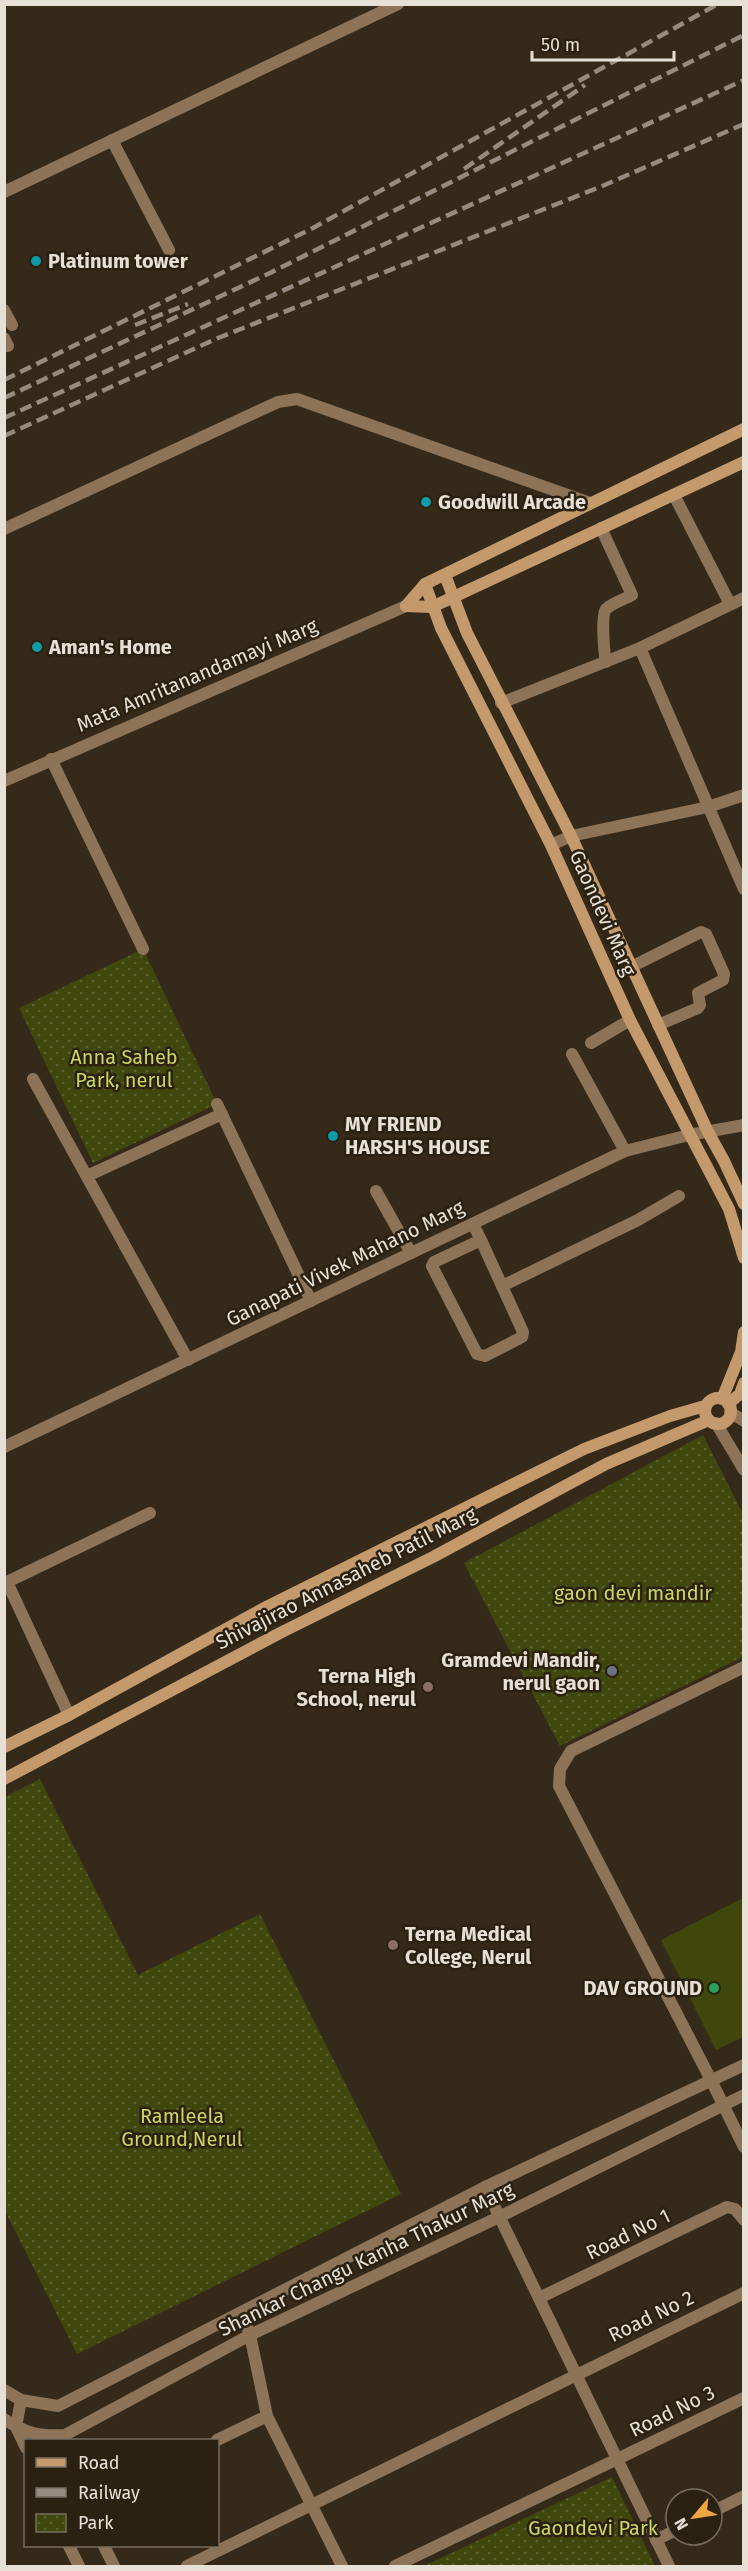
<svg xmlns="http://www.w3.org/2000/svg" width="748" height="2571" font-family="'Fira Sans',sans-serif">
  <style>
    .grass { fill: #40470d }
    .park { fill: url(#park-dots) }
    .lines { fill: none; stroke-linecap: round; stroke-linejoin: round }
    .minor { stroke: #8d7357; stroke-width: 12 }
    .tertiary { stroke: #8d7357; stroke-width: 12 }
    .secondary { stroke: #c49a6d; stroke-width: 12 }
    .rail { stroke: #958c7f; stroke-width: 4.5; stroke-dasharray: 12 6; stroke-linecap: butt }
    .culture-dot { fill: #0f9aa8; stroke: #2b2111; stroke-width: 2 }
    .worship-dot { fill: #6b7280; stroke: #2b2111; stroke-width: 2 }
    .education-dot { fill: #8d6e63; stroke: #2b2111; stroke-width: 2 }
    .leisure-dot { fill: #2e9e5b; stroke: #2b2111; stroke-width: 2 }
    .labels { text-anchor: middle; dominant-baseline: central; stroke-width: 5; stroke-linejoin: round; paint-order: stroke }
    .poi-label { font-size: 20px; font-weight: bold; fill: #e7e0d6; stroke: #2b2111; text-anchor: start }
    .street-label { font-size: 20px; fill: #e7e0d6; stroke: #2b2111 }
    .park-label { font-size: 20px; fill: #c7d861; stroke: #2b2111 }
  </style>
  <defs>
    <pattern id="park-dots" width="8" height="8" patternUnits="userSpaceOnUse" patternTransform="scale(1.5)"><rect width="8" height="8" fill="#40470d"/><path d="M2 2h.1M6 6h.1" fill="none" stroke="#5c6130" stroke-width="1.8" stroke-linecap="round"/></pattern>
  </defs>
  <rect width="100%" height="100%" fill="#352a1a"/>
  <path class="grass" d="M743 1898V2037L716 2050 661 1940Z"/>
  <g class="park">
    <path d="M143 949 217 1104 93 1163 19 1008Z"/>
    <path d="M703 1435 743 1514V1657L560 1746 464 1563Z"/>
    <path d="M40 1779 138 1975 260 1914 401 2194 77 2354 5 2211V1797Z"/>
    <path d="M612 2477 655 2566H424Z"/>
  </g>
  <g class="lines">
    <g class="minor">
      <path d="M112 140 169 250"/>
      <path d="M4 192 398 4"/>
      <path d="M4 310 12 325"/>
      <path d="M4 338 8 346"/>
      <path d="M674 495 730 604"/>
      <path d="M601 528 632 595C625 599 612 603 606 609 601 615 604 653 606 662"/>
      <path d="M640 648 744 889"/>
      <path d="M501 703 640 648 744 598"/>
      <path d="M51 759 143 949"/>
      <path d="M551 845 571 836 708 807 744 795"/>
      <path d="M631 967 701 932 706 934 724 974 723 980 698 993 700 1005 698 1008 658 1025"/>
      <path d="M591 1043 630 1020"/>
      <path d="M572 1054 625 1151"/>
      <path d="M33 1079 188 1360"/>
      <path d="M217 1104 311 1301"/>
      <path d="M87 1176 222 1114"/>
      <path d="M376 1191 411 1253"/>
      <path d="M473 1224 481 1240 523 1332 522 1337 485 1356 477 1354 432 1266 434 1262 481 1240"/>
      <path d="M502 1286 638 1220 679 1196"/>
      <path d="M4 1447 625 1151 689 1135 744 1125"/>
      <path d="M744 1667 571 1751 560 1769 559 1786 711 2080 744 2147"/>
      <path d="M69 1715 7 1582 150 1513"/>
      <path d="M485 2187 669 2566"/>
      <path d="M539 2298 727 2207 735 2209 744 2220"/>
      <path d="M242 2313 250 2335 267 2416 342 2566"/>
      <path d="M217 2440 267 2416"/>
      <path d="M712 2512 744 2496"/>
      <path d="M656 2540 676 2530"/>
      <path d="M104 2546 114 2566"/>
      <path d="M187 2566 744 2293"/>
      <path d="M395 2566 744 2398"/>
    </g>
    <g class="tertiary">
      <path d="M4 529 278 402 297 399 590 503"/>
      <path d="M4 781 406 606"/>
      <path d="M730 1412 744 1421"/>
      <path d="M716 1423 744 1470"/>
      <path d="M4 2390 21 2400 58 2406 485 2187 744 2065"/>
      <path d="M21 2400 16 2427 26 2448"/>
      <path d="M4 2419C26 2434 40 2436 65 2435L250 2335 499 2217 744 2095"/>
      <path d="M69 2546 79 2566"/>
    </g>
    <g class="secondary">
      <path d="M445 575 467 633 571 836 708 1132 724 1161 744 1204"/>
      <path d="M425 584 441 628 551 845 630 1020 729 1209 744 1258"/>
      <path d="M406 606 425 584 744 429"/>
      <path d="M406 606 432 607 744 462"/>
      <circle cx="718" cy="1411" r="13"/>
      <path d="M722 1399 741 1352 744 1332"/>
      <path d="M728 1404 740 1394 744 1383"/>
      <path d="M4 1747 69 1715 268 1606 584 1449 670 1416 705 1406"/>
      <path d="M4 1779 280 1633 433 1557 606 1464 709 1420"/>
    </g>
    <g class="rail">
      <path d="M464 169 585 85"/>
      <path d="M135 325 188 304"/>
      <path d="M4 380 313 228 718 4"/>
      <path d="M4 398 272 272 744 35"/>
      <path d="M4 418 744 80"/>
      <path d="M4 436 218 338 600 187 744 124"/>
    </g>
  </g>
  <g class="culture-dot">
    <circle cx="36" cy="261" r="6"/>
    <circle cx="426" cy="502" r="6"/>
    <circle cx="37" cy="647" r="6"/>
    <circle cx="333" cy="1136" r="6"/>
  </g>
  <circle class="worship-dot" cx="612" cy="1671" r="6"/>
  <g class="education-dot">
    <circle cx="428" cy="1687" r="6"/>
    <circle cx="393" cy="1945" r="6"/>
  </g>
  <circle class="leisure-dot" cx="714" cy="1988" r="6"/>
  <g class="labels">
    <g class="poi-label">
      <text x="48" y="261">Platinum tower</text>
      <text x="438" y="502">Goodwill Arcade</text>
      <text x="49" y="647">Aman's Home</text>
      <text x="345" y="1124">MY FRIEND<tspan x="345" dy="23">HARSH'S HOUSE</tspan></text>
      <text x="600" y="1660" text-anchor="end">Gramdevi Mandir,<tspan x="600" dy="23">nerul gaon</tspan></text>
      <text x="416" y="1676" text-anchor="end">Terna High<tspan x="416" dy="23">School, nerul</tspan></text>
      <text x="405" y="1934">Terna Medical<tspan x="405" dy="23">College, Nerul</tspan></text>
      <text x="702" y="1988" text-anchor="end">DAV GROUND</text>
    </g>
    <g class="street-label">
      <text transform="translate(197 675) rotate(-23)">Mata Amritanandamayi Marg</text>
      <text transform="translate(603 913) rotate(66)">Gaondevi Marg</text>
      <text transform="translate(345 1263) rotate(-26)">Ganapati Vivek Mahano Marg</text>
      <text transform="translate(346 1578) rotate(-27)">Shivajirao Annasaheb Patil Marg</text>
      <text transform="translate(628 2234) rotate(-26)">Road No 1</text>
      <text transform="translate(366 2259) rotate(-26)">Shankar Changu Kanha Thakur Marg</text>
      <text transform="translate(651 2316) rotate(-26)">Road No 2</text>
      <text transform="translate(672 2411) rotate(-26)">Road No 3</text>
    </g>
    <g class="park-label">
      <text x="124" y="1057">Anna Saheb<tspan x="124" dy="23">Park, nerul</tspan></text>
      <text x="633" y="1593">gaon devi mandir</text>
      <text x="182" y="2116">Ramleela<tspan x="182" dy="23">Ground,Nerul</tspan></text>
      <text x="593" y="2528">Gaondevi Park</text>
    </g>
  </g>
  <rect width="748" height="2571" fill="none" stroke="#e7e0d6" stroke-width="12"/>
  <rect x="24" y="2439" width="195" height="108" fill="#2b2111" stroke="#766d60" stroke-width="1.5"/>
  <rect x="36" y="2458" width="30" height="9" fill="#c49a6d" stroke="#766d60" stroke-width="1.5"/>
  <text x="78" y="2469" font-size="18" fill="#e7e0d6">Road</text>
  <rect x="36" y="2488" width="30" height="9" fill="#958c7f" stroke="#766d60" stroke-width="1.5"/>
  <text x="78" y="2499" font-size="18" fill="#e7e0d6">Railway</text>
  <rect x="36" y="2514" width="30" height="18" fill="url(#park-dots)" stroke="#766d60" stroke-width="1.5"/>
  <text x="78" y="2529" font-size="18" fill="#e7e0d6">Park</text>
  <g transform="translate(694 2517) rotate(241)"><circle r="28" fill="#2b2111" stroke="#766d60" stroke-width="1.5"/>
  <path d="M0-4.5L10 22L0 15L-10 22Z" fill="#f0a63e"/>
  <text y="-9" font-size="16" font-weight="bold" text-anchor="middle" fill="#e7e0d6">N</text>
  </g>
  <path d="M532 51v9h142v-9" fill="none" stroke="#e7e0d6" stroke-width="3"/>
  <text x="541" y="51" font-size="18" fill="#e7e0d6" stroke="#2b2111" stroke-width="4.5" paint-order="stroke">50 m</text>
</svg>
